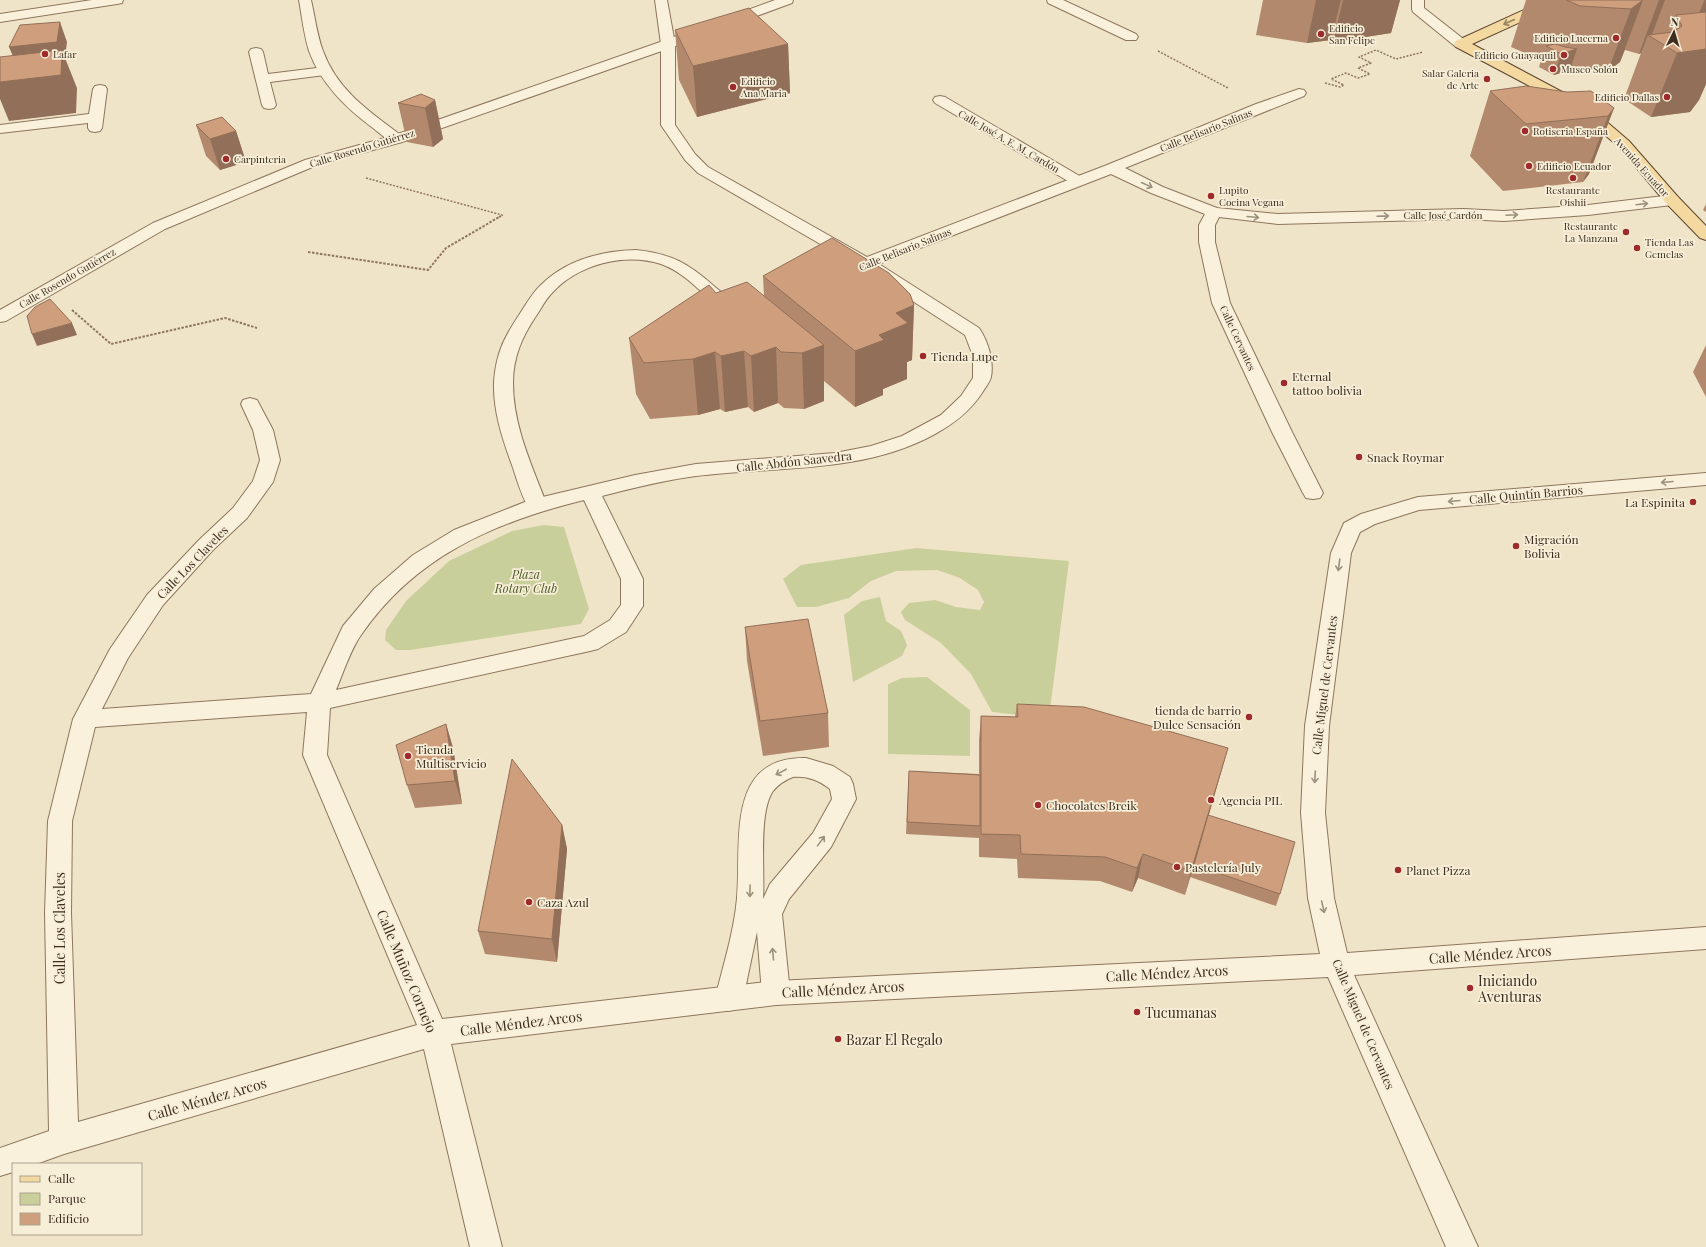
<svg xmlns="http://www.w3.org/2000/svg" width="1706" height="1247" font-family="'Playfair Display',serif">
  <style>
    .green { fill: #c9cf9b }
    .lines { fill: none; stroke-linecap: round; stroke-linejoin: round }
    .service-casing { stroke: #8d765c; stroke-width: 2 }
    .pedestrian-casing { stroke: #8d765c; stroke-width: 2 }
    .minor-casing { stroke: #8d765c; stroke-width: 2 }
    .tertiary-casing { stroke: #8d765c; stroke-width: 2 }
    .primary-casing { stroke: #5b4430; stroke-width: 2 }
    .path-far1 { stroke: #8d765c; stroke-width: 1.5; stroke-dasharray: 2 1.5; stroke-linecap: butt }
    .path { stroke: #8d765c; stroke-width: 2; stroke-dasharray: 2.5 1.5; stroke-linecap: butt }
    .service { fill: #faf1dc; fill-rule: evenodd }
    .pedestrian { fill: #faf1dc; fill-rule: evenodd }
    .minor { fill: #faf1dc; fill-rule: evenodd }
    .tertiary { fill: #faf1dc; fill-rule: evenodd }
    .primary { fill: #f3d9a0; fill-rule: evenodd }
    .wall { fill: #b2896c }
    .shaded-wall { fill: #916f58 }
    .building { fill: #cf9f7d; stroke: #916f58 }
    .oneway { stroke: #988460 }
    .oneway2 { stroke: #9c907e }
    .poi-dot { fill: #9e2a2b; stroke: #f7eed8; stroke-width: 1.5 }
    .labels { text-anchor: middle; dominant-baseline: central; stroke-width: 3.5; stroke-linejoin: round; paint-order: stroke }
    .far-poi-label { font-size: 10px; fill: #3d2e20; stroke: #f7eed8; text-anchor: start }
    .far-street-label { font-size: 10px; fill: #3d2e20; stroke: #f7eed8 }
    .poi-label { font-size: 12px; fill: #3d2e20; stroke: #f7eed8; text-anchor: start }
    .street-label { font-size: 12px; fill: #3d2e20; stroke: #f7eed8 }
    .park-label { font-size: 12px; font-style: italic; fill: #4d5a26; stroke: #f7eed8 }
    .near-street-label { font-size: 14px; fill: #3d2e20; stroke: #f7eed8 }
    .near-poi-label { font-size: 14px; fill: #3d2e20; stroke: #f7eed8; text-anchor: start }
  </style>
  <rect width="100%" height="100%" fill="#f0e4c8"/>
  <g class="green">
    <path d="M544 525 564 527 589 609 581 624 410 650H396L385 640 386 630 406 601 449 561 512 531Z"/>
    <path d="M916 548 1069 561 1049 718 992 712 971 674 941 643 905 620 901 612 909 603 935 600 956 607 980 610 984 602 978 590 960 578 937 570 896 571 871 581 849 598 816 607H797L783 579 801 565Z"/>
    <path d="M880 597 886 621 901 631 907 645 902 656 853 682 844 615 862 601Z"/>
    <path d="M927 677 970 710V756L888 754V684L902 678Z"/>
  </g>
  <g class="lines">
    <defs>
      <g id="service">
        <path d="M1047 0H1063L1136 34 1138 37 1136 40H1126L1048 3Z"/>
        <path d="M256 48 261 49 263 52 268 74 325 67 330 68 332 71 330 74 325 75 270 82 276 105 274 108 269 109 264 108 262 105 249 52 251 49Z"/>
        <path d="M100 85 105 86 107 89 102 128 100 131 95 132 90 131 88 128V123L0 133V125L89 114 93 89 95 86Z"/>
        <path d="M940 96 945 97 1083 178 1086 181 1083 184 1078 186 1073 184 935 103 933 100 935 97Z"/>
        <path d="M806 758 833 766 850 777 853 784 856 799 831 847 789 899 782 914 790 993 786 1002 776 1005 766 1002 762 993 757 932 743 999 739 1008 729 1011 719 1008 715 999C723 966 734 932 737 898 742 845 724 756 806 758ZM793 777C808 776 818 780 830 789L832 799 813 833 770 884 763 899C765 872 758 813 773 791 779 784 785 780 793 777Z"/>
      </g>
      <path id="pedestrian" d="M636 250C672 254 688 263 715 287 722 293 731 299 736 306L733 310 727 311 721 310C703 294 684 272 661 264 624 252 577 265 552 293 545 300 541 309 536 316 522 337 513 357 513 383 513 426 532 466 547 505L544 510 537 512 530 510C521 496 517 479 512 465 502 438 493 410 494 382 496 352 505 336 521 312 527 303 533 292 541 285 566 260 601 251 636 250Z"/>
      <g id="minor">
        <path d="M92 0H123L122 3 117 4 0 22V14Z"/>
        <path d="M299 0H311C315 17 317 35 323 51 337 90 370 112 402 136L404 139 402 142C391 145 382 135 373 128 346 108 321 84 309 51 304 35 302 17 299 0Z"/>
        <path d="M655 0H667L675 44V125L695 154 708 167 867 257 1107 165 1256 104 1299 89 1304 90 1306 93 1304 96 1125 168 1163 187 1217 208 1278 214 1463 209 1504 211 1588 205 1672 195 1678 197 1680 200 1678 203 1672 205 1588 215 1504 221 1463 219 1278 224 1219 217 1215 225V242L1230 303 1292 432 1323 493 1320 498 1313 499 1306 498 1303 493 1272 432 1212 303 1199 242V225L1205 214 1151 193 1111 174 879 264 979 328C988 341 994 361 991 377 990 382 985 388 982 393 970 411 955 423 935 434 862 474 777 466 696 476 665 480 633 488 602 496L643 579V606L626 632 598 649 590 651 330 708 327 755 442 1019 776 981 1320 954 1308 898 1301 813 1305 726 1331 553 1344 523 1361 514 1418 497 1706 473V485L1419 510 1375 524 1360 532 1351 553 1329 726 1325 813 1334 898 1347 953 1706 927V949L1354 975 1478 1247H1446L1328 977 776 1005 451 1044 502 1247H470L424 1049 64 1154 36 1164H13V1172L0 1176V1148L49 1131 45 913 48 821 73 719 110 649 147 595 199 540 233 508 253 481 260 460 253 430 241 404 243 400 250 398 257 400 273 430 280 460 273 482 247 518 213 550 163 605 128 658 102 709 311 694 343 626 374 589 413 555 454 530 530 500 635 475 696 464 835 453 871 446 902 436 941 415 961 396 973 378V356L965 335 860 267 698 173 685 160 661 125V44ZM584 500 621 579V605L610 620 584 636 336 690C343 673 351 649 361 635 415 556 495 522 584 500ZM307 712 303 755 417 1025 78 1122 71 913 72 821 95 727Z"/>
        <path d="M1412 0H1424V8L1466 41 1468 44 1466 47H1456L1413 12 1412 9Z"/>
      </g>
      <path id="tertiary" d="M775 0H793L792 3 673 47 402 142 315 166 165 229 6 321 0 322V310L153 223 305 160 392 136 663 41Z"/>
      <path id="primary" d="M1546 0H1563L1562 3 1472 44 1566 94 1601 117 1629 141 1678 197 1706 226V240L1700 238 1666 203 1619 147 1591 123 1556 100 1456 47 1454 44 1456 41Z"/>
    </defs>
    <use href="#service" class="service-casing"/>
    <use href="#pedestrian" class="pedestrian-casing"/>
    <use href="#minor" class="minor-casing"/>
    <use href="#tertiary" class="tertiary-casing"/>
    <use href="#primary" class="primary-casing"/>
    <g class="path-far1">
      <path d="M1158 51 1228 88"/>
      <path d="M1325 83 1340 87 1344 85 1331 79 1346 73 1358 78 1370 74 1358 68 1371 63 1359 57 1376 50 1396 59 1423 52"/>
      <path d="M366 178 502 215"/>
      <path d="M499 217 503 215"/>
    </g>
    <g class="path">
      <path d="M308 252 428 270 446 248 501 216"/>
      <path d="M72 310 111 344 225 318 257 328"/>
    </g>
    <use href="#service" class="service"/>
    <use href="#pedestrian" class="pedestrian"/>
    <use href="#minor" class="minor"/>
    <use href="#tertiary" class="tertiary"/>
    <use href="#primary" class="primary"/>
  </g>
  <g class="wall">
    <path d="M1263 0H1400L1391 33 1333 42 1331 40 1307 43 1256 35Z"/>
    <path d="M1526 0H1706V84L1699 100 1690 112 1651 117 1624 99 1641 53 1639 54 1625 50 1620 62 1608 71 1570 69V70L1554 75 1539 67 1541 60 1511 47Z"/>
    <path d="M675 30 788 44 790 93 697 117 679 80Z"/>
    <path d="M1490 91 1614 108 1589 174 1583 182 1503 191 1470 156Z"/>
    <path d="M435 100 443 139 433 147 407 142 398 103Z"/>
    <path d="M196 125 236 131 246 162 220 170 206 156Z"/>
    <path d="M1706 204V212L1703 210Z"/>
    <path d="M763 276 914 305 912 360 907 362V379L883 389V395L855 407 824 381V401L804 409 784 408 778 403 754 412 748 407 725 412 720 409 698 415 650 419 636 394 629 338 716 293 764 296Z"/>
    <path d="M1706 345V397L1693 372Z"/>
    <path d="M745 627 828 713 829 747 763 756 747 661Z"/>
    <path d="M1017 704 1228 748 1209 815 1280 894 1276 906 1190 877 1185 895 1138 878 1132 892 1100 881 1018 878 1017 859 979 857V838L906 834 909 771 979 774V740L981 716 1015 717Z"/>
    <path d="M446 724 453 748 462 804 415 808 407 785Z"/>
    <path d="M562 825 567 849 557 962 485 954 478 931Z"/>
  </g>
  <g class="shaded-wall">
    <path d="M1316 0H1341L1331 40 1307 43Z"/>
    <path d="M1343 0H1400L1391 33 1333 42Z"/>
    <path d="M1643 0 1620 62 1608 71 1631 9Z"/>
    <path d="M1659 0H1665L1651 37 1648 35 1641 53 1639 54Z"/>
    <path d="M1705 0H1706V84L1699 100 1690 112 1651 117 1677 53 1683 52 1704 1Z"/>
    <path d="M60 22 67 42 65 58 77 88 76 113 9 121 0 99V82L18 68 9 47Z"/>
    <path d="M788 44 790 93 697 117 693 66Z"/>
    <path d="M1577 49 1570 70 1554 75 1561 54Z"/>
    <path d="M435 100 443 139 433 147 425 108Z"/>
    <path d="M1614 108 1589 174 1583 182 1608 116Z"/>
    <path d="M236 131 246 162 220 170 210 139Z"/>
    <path d="M914 305 912 360 907 362V379L883 389V395L855 407V351L879 335 896 313Z"/>
    <path d="M72 323 77 335 37 346 32 334Z"/>
    <path d="M824 345V401L804 409 802 353Z"/>
    <path d="M776 347 778 403 754 412 751 356Z"/>
    <path d="M744 351 748 407 725 412 721 356Z"/>
    <path d="M715 352 720 409 698 415 693 359Z"/>
    <path d="M446 724 453 748 462 804 455 781Z"/>
    <path d="M1228 748 1221 772 1185 895 1191 871Z"/>
    <path d="M562 825 567 849 557 962 552 939Z"/>
    <path d="M1143 854 1138 878 1132 892 1137 868Z"/>
  </g>
  <g class="building">
    <path d="M1566 0H1643L1631 9 1580 6Z"/>
    <path d="M749 8 788 44 693 66 675 30Z"/>
    <path d="M1706 12V49L1677 53 1648 35 1673 32 1682 26 1676 15Z"/>
    <path d="M60 22 57 42 9 47 20 25Z"/>
    <path d="M1555 44 1565 47 1577 49 1561 54 1546 46Z"/>
    <path d="M62 50 61 75 0 82V57Z"/>
    <path d="M1526 86 1567 92 1591 91 1614 108 1608 116 1526 124 1490 91Z"/>
    <path d="M421 94 435 100 425 108 398 103Z"/>
    <path d="M222 117 236 131 210 139 196 125Z"/>
    <path d="M832 238 889 273 910 294 914 305 896 313 908 323 879 335 884 340 855 351 763 276Z"/>
    <path d="M747 282 824 345 802 353 781 352 776 347 751 356 744 351 721 356 715 352 693 359 644 363 629 338 709 285 716 293Z"/>
    <path d="M50 299 72 323 32 334 27 316 35 307Z"/>
    <path d="M808 619 828 713 760 721 745 627Z"/>
    <path d="M1017 704 1084 707 1228 748 1191 871 1143 854 1137 868 1105 857 1021 854 1020 835 981 834V716L1018 717Z"/>
    <path d="M446 724 455 781 407 785 396 745Z"/>
    <path d="M512 759 562 825 552 939 478 931Z"/>
    <path d="M909 771 980 775V826L907 822Z"/>
    <path d="M1208 815 1295 842 1280 894 1194 865Z"/>
  </g>
  <defs><path id="oneway-shaft" d="M-6 0H5M1.5-3L5.5 0L1.5 3" fill="none" stroke-width="1.6" stroke-linecap="round" stroke-linejoin="round"/></defs>
  <use class="oneway" href="#oneway-shaft" transform="translate(1509 22) rotate(156)"/>
  <g class="oneway2">
    <use href="#oneway-shaft" transform="translate(1147 185) rotate(25)"/>
    <use href="#oneway-shaft" transform="translate(1642 204) rotate(-7)"/>
    <use href="#oneway-shaft" transform="translate(1512 215) rotate(-3)"/>
    <use href="#oneway-shaft" transform="translate(1383 216) rotate(-2)"/>
    <use href="#oneway-shaft" transform="translate(1253 217) rotate(5)"/>
    <use href="#oneway-shaft" transform="translate(1667 482) rotate(175)"/>
    <use href="#oneway-shaft" transform="translate(1454 501) rotate(175)"/>
    <use href="#oneway-shaft" transform="translate(1339 565) rotate(98)"/>
    <use href="#oneway-shaft" transform="translate(781 772) rotate(152)"/>
    <use href="#oneway-shaft" transform="translate(1315 777) rotate(93)"/>
    <use href="#oneway-shaft" transform="translate(821 841) rotate(-54)"/>
    <use href="#oneway-shaft" transform="translate(750 891) rotate(91)"/>
    <use href="#oneway-shaft" transform="translate(1323 907) rotate(77)"/>
    <use href="#oneway-shaft" transform="translate(773 954) rotate(-95)"/>
  </g>
  <g class="poi-dot">
    <circle cx="1321" cy="34" r="4"/>
    <circle cx="1616" cy="38" r="4"/>
    <circle cx="45" cy="54" r="4"/>
    <circle cx="1564" cy="55" r="4"/>
    <circle cx="1553" cy="69" r="4"/>
    <circle cx="1487" cy="79" r="4"/>
    <circle cx="733" cy="87" r="4"/>
    <circle cx="1667" cy="97" r="4"/>
    <circle cx="1525" cy="131" r="4"/>
    <circle cx="226" cy="159" r="4"/>
    <circle cx="1529" cy="166" r="4"/>
    <circle cx="1573" cy="178" r="4"/>
    <circle cx="1211" cy="196" r="4"/>
    <circle cx="1626" cy="232" r="4"/>
    <circle cx="1637" cy="248" r="4"/>
    <circle cx="923" cy="356" r="4"/>
    <circle cx="1284" cy="383" r="4"/>
    <circle cx="1359" cy="457" r="4"/>
    <circle cx="1693" cy="502" r="4"/>
    <circle cx="1516" cy="546" r="4"/>
    <circle cx="1249" cy="717" r="4"/>
    <circle cx="408" cy="756" r="4"/>
    <circle cx="1211" cy="800" r="4"/>
    <circle cx="1038" cy="805" r="4"/>
    <circle cx="1177" cy="867" r="4"/>
    <circle cx="1398" cy="870" r="4"/>
    <circle cx="529" cy="902" r="4"/>
    <circle cx="1470" cy="988" r="4"/>
    <circle cx="1137" cy="1012" r="4"/>
    <circle cx="838" cy="1039" r="4"/>
  </g>
  <g class="labels">
    <g class="far-poi-label">
      <text x="1329" y="28">Edificio<tspan x="1329" dy="12">San Felipe</tspan></text>
      <text x="1608" y="38" text-anchor="end">Edificio Lucerna</text>
      <text x="53" y="54">Lafar</text>
      <text x="1556" y="55" text-anchor="end">Edificio Guayaquil</text>
      <text x="1561" y="69">Museo Solón</text>
      <text x="1479" y="73" text-anchor="end">Salar Galeria<tspan x="1479" dy="12">de Arte</tspan></text>
      <text x="741" y="81">Edificio<tspan x="741" dy="12">Ana Maria</tspan></text>
      <text x="1659" y="97" text-anchor="end">Edificio Dallas</text>
      <text x="1533" y="131">Rotiseria España</text>
      <text x="234" y="159">Carpinteria</text>
      <text x="1537" y="166">Edificio Ecuador</text>
      <text x="1219" y="190">Lupito<tspan x="1219" dy="12">Cocina Vegana</tspan></text>
      <text x="1573" y="190" text-anchor="middle">Restaurante<tspan x="1573" dy="12">Oishii</tspan></text>
      <text x="1618" y="226" text-anchor="end">Restaurante<tspan x="1618" dy="12">La Manzana</tspan></text>
      <text x="1645" y="242">Tienda Las<tspan x="1645" dy="12">Gemelas</tspan></text>
    </g>
    <g class="far-street-label">
      <text transform="translate(1206 130) rotate(-22)">Calle Belisario Salinas</text>
      <text transform="translate(1009 141) rotate(30)">Calle José A. E. M. Cardón</text>
      <text transform="translate(362 148) rotate(-17)">Calle Rosendo Gutiérrez</text>
      <text transform="translate(1642 167) rotate(48)">Avenida Ecuador</text>
      <text x="1443" y="215">Calle José Cardón</text>
      <text transform="translate(905 249) rotate(-22)">Calle Belisario Salinas</text>
      <text transform="translate(67 278) rotate(-30)">Calle Rosendo Gutiérrez</text>
      <text transform="translate(1238 338) rotate(65)">Calle Cervantes</text>
    </g>
    <g class="poi-label">
      <text x="931" y="356">Tienda Lupe</text>
      <text x="1292" y="376">Eternal<tspan x="1292" dy="14">tattoo bolivia</tspan></text>
      <text x="1367" y="457">Snack Roymar</text>
      <text x="1685" y="502" text-anchor="end">La Espinita</text>
      <text x="1524" y="539">Migración<tspan x="1524" dy="14">Bolivia</tspan></text>
      <text x="1241" y="710" text-anchor="end">tienda de barrio<tspan x="1241" dy="14">Dulce Sensación</tspan></text>
      <text x="416" y="749">Tienda<tspan x="416" dy="14">Multiservicio</tspan></text>
      <text x="1219" y="800">Agencia PIL</text>
      <text x="1046" y="805">Chocolates Breik</text>
      <text x="1185" y="867">Pastelería July</text>
      <text x="1406" y="870">Planet Pizza</text>
      <text x="537" y="902">Caza Azul</text>
    </g>
    <g class="street-label">
      <text transform="translate(794 461) rotate(-6)">Calle Abdón Saavedra</text>
      <text transform="translate(1526 494) rotate(-5)">Calle Quintín Barrios</text>
      <text transform="translate(192 562) rotate(-46)">Calle Los Claveles</text>
      <text transform="translate(1324 685) rotate(-83)">Calle Miguel de Cervantes</text>
      <text transform="translate(1364 1024) rotate(67)">Calle Miguel de Cervantes</text>
    </g>
    <g class="park-label">
      <text x="526" y="574">Plaza<tspan x="526" dy="14">Rotary Club</tspan></text>
    </g>
    <g class="near-street-label">
      <text transform="translate(59 928) rotate(-90)">Calle Los Claveles</text>
      <text transform="translate(1490 954) rotate(-4)">Calle Méndez Arcos</text>
      <text transform="translate(407 971) rotate(67)">Calle Muñoz Cornejo</text>
      <text transform="translate(1167 973) rotate(-3)">Calle Méndez Arcos</text>
      <text transform="translate(843 989) rotate(-3)">Calle Méndez Arcos</text>
      <text transform="translate(521 1023) rotate(-7)">Calle Méndez Arcos</text>
      <text transform="translate(207 1099) rotate(-16)">Calle Méndez Arcos</text>
    </g>
    <g class="near-poi-label">
      <text x="1478" y="980">Iniciando<tspan x="1478" dy="16">Aventuras</tspan></text>
      <text x="1145" y="1012">Tucumanas</text>
      <text x="846" y="1039">Bazar El Regalo</text>
    </g>
  </g>
  <rect x="12" y="1163" width="130" height="72" fill="#f7eed8" stroke="#ada18e"/>
  <rect x="20" y="1176" width="20" height="6" fill="#f3d9a0" stroke="#ada18e"/>
  <text x="48" y="1183" font-size="12" fill="#3d2e20">Calle</text>
  <rect x="20" y="1193" width="20" height="12" fill="#c9cf9b" stroke="#ada18e"/>
  <text x="48" y="1203" font-size="12" fill="#3d2e20">Parque</text>
  <rect x="20" y="1213" width="20" height="12" fill="#cf9f7d" stroke="#ada18e"/>
  <text x="48" y="1223" font-size="12" fill="#3d2e20">Edificio</text>
  <g transform="translate(1674 32) rotate(5)" stroke="#f7eed8" stroke-width="3" paint-order="stroke">
  <path d="M0-3L7 15L0 10L-7 15Z" fill="#3d2e20"/>
  <text y="-6" font-size="11" font-weight="bold" text-anchor="middle" fill="#3d2e20">N</text>
  </g>
</svg>
